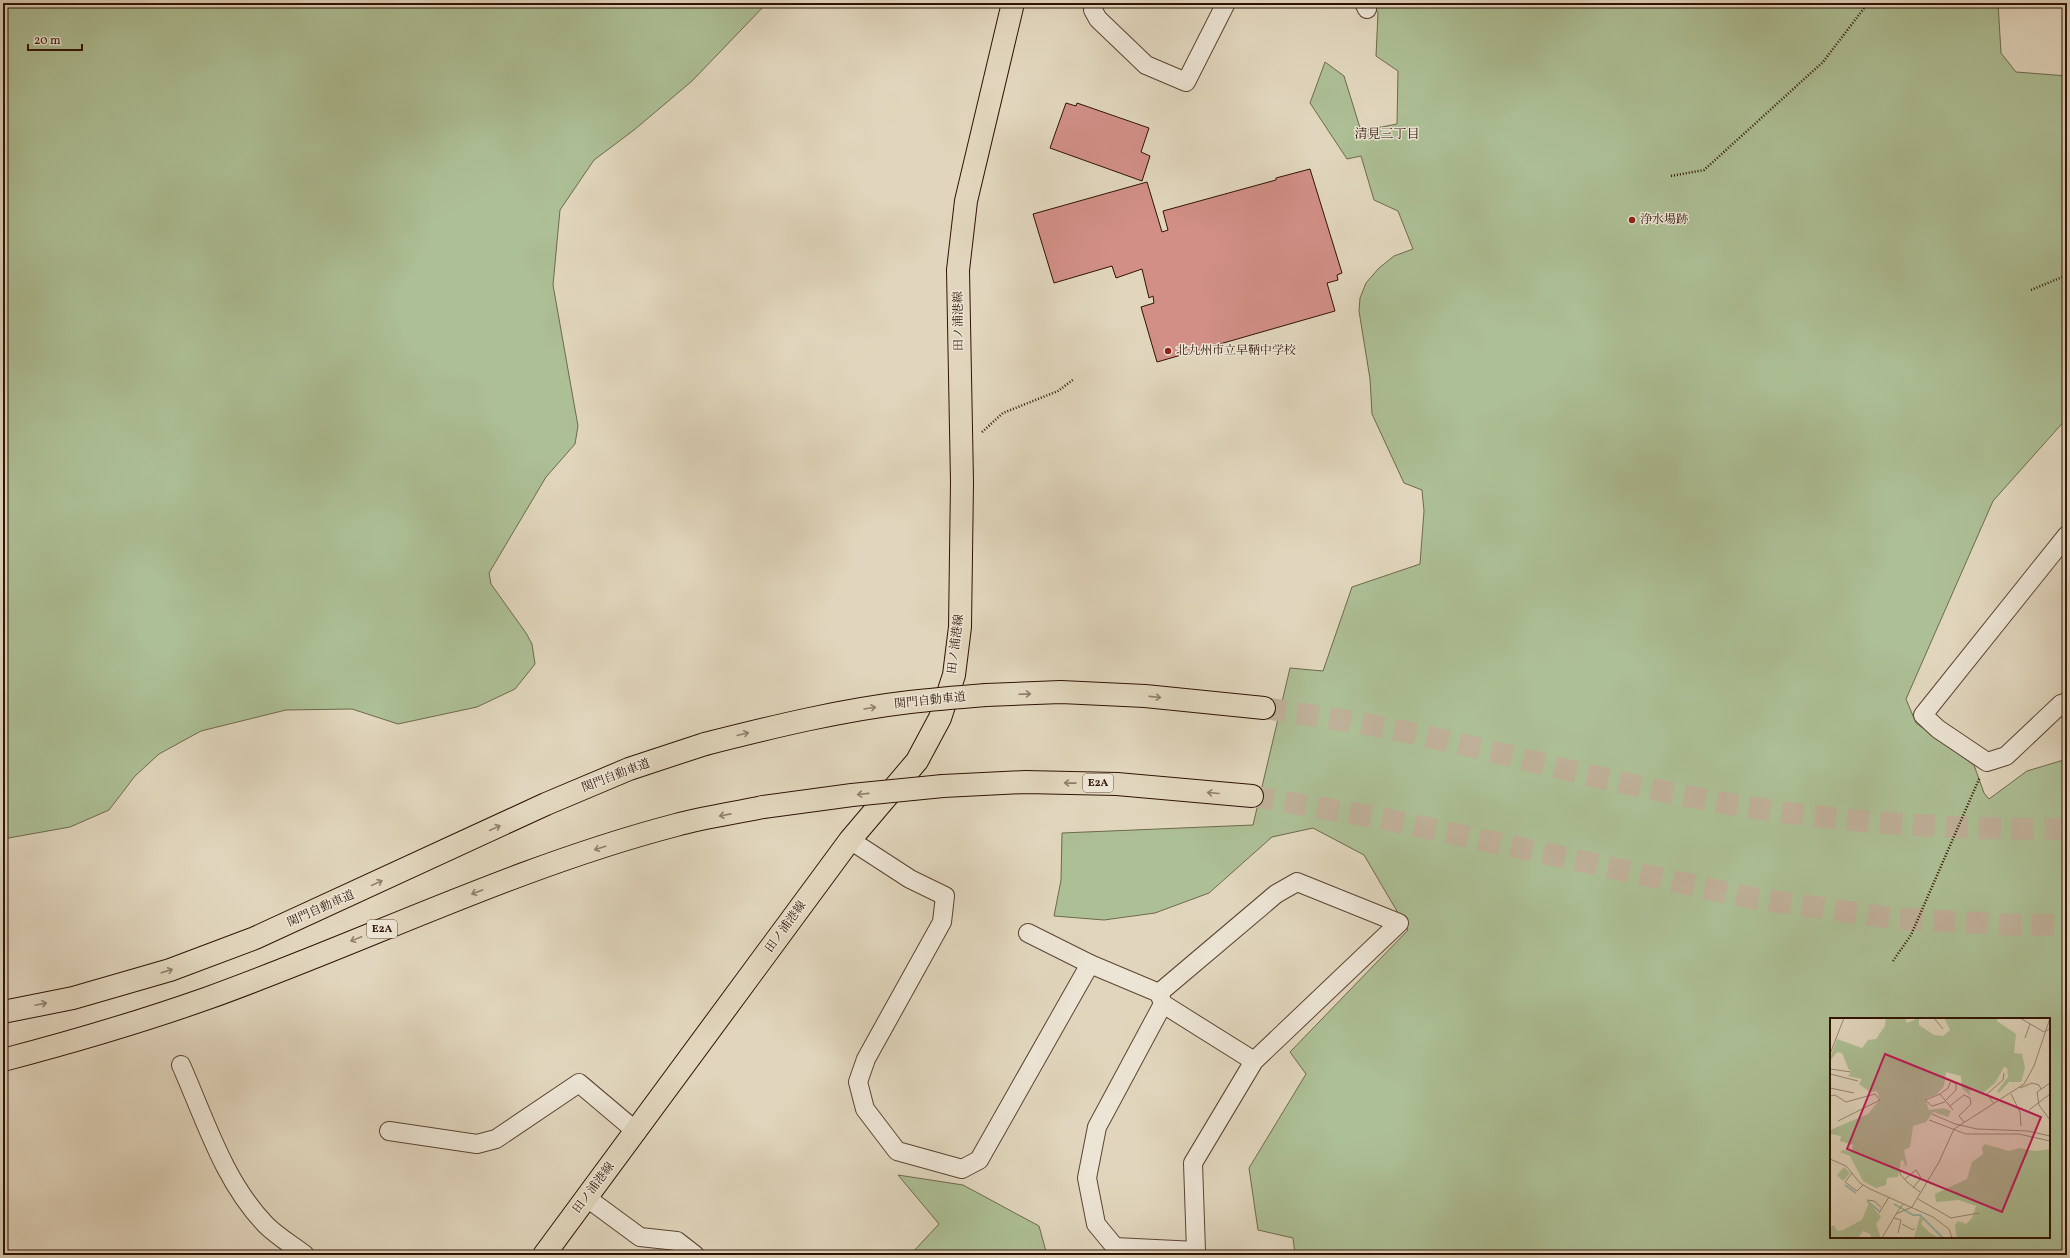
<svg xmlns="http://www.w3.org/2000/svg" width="2070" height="1258" font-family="Vollkorn,'Noto Serif JP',serif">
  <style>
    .green { fill: #adbf95; stroke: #6e694c; fill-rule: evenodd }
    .building { fill: #d18f86; stroke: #301304 }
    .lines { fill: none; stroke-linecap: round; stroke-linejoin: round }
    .highway-tunnel { stroke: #beaf98; stroke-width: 22; stroke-dasharray: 22 11; stroke-linecap: butt }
    .minor-casing { stroke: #5c4432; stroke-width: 20 }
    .major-casing { stroke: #301304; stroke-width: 24 }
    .highway-casing { stroke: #301304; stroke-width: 24 }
    .path { stroke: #301304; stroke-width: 2.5; stroke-dasharray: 1 2; stroke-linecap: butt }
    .minor { stroke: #ece4d4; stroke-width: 18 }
    .major { stroke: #e1d6bd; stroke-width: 22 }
    .highway { stroke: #e1d6bd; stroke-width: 22 }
    .highway-bridge-casing { stroke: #301304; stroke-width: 24; stroke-linecap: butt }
    .highway-bridge { stroke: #e1d6bd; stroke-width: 22 }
    .oneway { stroke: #917e6a }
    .poi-dot { fill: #8f2418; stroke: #ece4d4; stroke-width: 1.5 }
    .labels { text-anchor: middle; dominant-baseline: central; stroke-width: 3; stroke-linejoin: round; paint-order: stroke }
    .shield { fill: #ece4d4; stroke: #685242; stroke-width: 1 }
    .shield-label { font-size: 11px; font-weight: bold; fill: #301304 }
    .poi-label { font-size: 12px; fill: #301304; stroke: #ece4d4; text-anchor: start }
    .street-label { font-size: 12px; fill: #301304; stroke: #ece4d4 }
    .neighbourhood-label { font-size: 13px; fill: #301304; stroke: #ece4d4 }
    .inset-river { fill: none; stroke: #95b9ad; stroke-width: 2 }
    .inset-road { fill: none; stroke: #9a8873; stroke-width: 1 }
    .view { fill: #c2185b; fill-opacity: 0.15; stroke: #c2185b; stroke-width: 2 }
    .inset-edge { fill: none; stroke: #301304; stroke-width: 2 }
  </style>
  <rect width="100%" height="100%" fill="#e1d6bd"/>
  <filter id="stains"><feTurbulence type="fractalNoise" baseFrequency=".005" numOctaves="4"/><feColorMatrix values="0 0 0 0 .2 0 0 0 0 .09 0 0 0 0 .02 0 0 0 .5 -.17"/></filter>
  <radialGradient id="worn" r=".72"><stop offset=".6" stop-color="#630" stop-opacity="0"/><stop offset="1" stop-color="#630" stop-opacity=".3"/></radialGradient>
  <g class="green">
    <path d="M3 3H767L692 81 634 130 594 160 560 210 553 285 578 426 575 444 546 477 489 573 491 584 526 633 532 644 535 664 515 689 477 707 398 724 352 709 286 710 201 731 159 754 135 776 109 810 70 827 3 839Z"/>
    <path d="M1373 3H1998L2001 53 2016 72 2067 76V418L1993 501 1906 699 1916 723 1974 765 1984 793 1989 799 2027 771 2067 759V1255H1295L1293 1238 1258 1230 1249 1168 1306 1074 1290 1052 1408 930 1364 855 1313 828 1272 837 1209 893 1155 913 1104 920 1054 916 1061 880 1062 833 1253 825 1290 668 1323 671 1352 587 1420 564 1424 511 1422 490 1404 483 1372 414 1370 379 1359 311 1360 298 1366 283 1379 268 1394 256 1413 249 1398 211 1374 200 1361 156 1347 159 1310 103 1325 62 1344 76 1361 131 1397 124 1398 71 1376 56 1378 13ZM1831 1019H2049V1237H1831Z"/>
    <path d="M898 1175 963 1185 1039 1226 1047 1255H910L939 1224Z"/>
  </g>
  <g class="building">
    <path d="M1066 103 1076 106 1077 103 1149 128 1141 152 1150 156 1142 181 1050 148Z"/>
    <path d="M1310 169 1342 273 1337 275 1338 280 1327 283 1335 311 1157 362 1141 307 1154 303 1153 296 1149 298 1142 269 1116 278 1112 266 1054 283 1033 214 1147 182 1162 232 1168 230 1163 211 1276 180V178Z"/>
  </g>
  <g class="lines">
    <g class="highway-tunnel">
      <path d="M1264 708C1308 715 1353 721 1397 730 1489 749 1580 775 1672 793 1801 820 1936 830 2067 829"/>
      <path d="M1252 796 1381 818 1752 898 1891 918 2015 925H2067"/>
    </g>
    <defs>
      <g id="minor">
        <path d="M1094 3 1093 10 1098 19 1146 65 1186 82 1226 3"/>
        <path d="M1364 3 1367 9"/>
        <path d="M2067 535 1923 715 1938 729 1987 762 2006 756 2061 704 2067 702"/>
        <path d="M850 840 910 879 945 896 942 922 866 1059 858 1082 865 1109 897 1151 962 1169 979 1160 1090 964"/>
        <path d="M1028 933 1090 964 1159 993 1163 1004 1254 1061"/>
        <path d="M1159 993 1276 894 1297 882 1399 923 1254 1061 1193 1163 1196 1251 1115 1247 1096 1224 1087 1178 1097 1127 1163 1004"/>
        <path d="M181 1065C205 1119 224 1182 266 1225 277 1236 292 1245 305 1255"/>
        <path d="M389 1131 477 1144 496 1139 579 1083 637 1132"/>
        <path d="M587 1198 640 1237 677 1241 695 1255"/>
      </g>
      <path id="major" d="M544 1255 850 840 917 761 940 718 954 675 960 627 962 482 958 270 966 201 1013 3"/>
      <g id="highway">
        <path d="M986 695 1061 692 1145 696 1264 708"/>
        <path d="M943 786 1025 782 1117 784 1252 796"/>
        <path d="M3 1012 73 998 170 970 255 938 546 804 629 769 705 744"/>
        <path d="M3 1060C72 1042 140 1022 208 998 364 942 515 867 676 825 705 817 735 813 763 807"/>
      </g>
    </defs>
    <use href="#minor" class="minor-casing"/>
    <use href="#major" class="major-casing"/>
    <use href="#highway" class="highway-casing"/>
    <g class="path">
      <path d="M2065 81 2067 80"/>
      <path d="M1671 176 1704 170 1823 62 1868 3"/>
      <path d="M2031 290 2067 275"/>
      <path d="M982 432 1003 413 1058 391 1074 379"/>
      <path d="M1893 961 1911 935 1980 777"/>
    </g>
    <use href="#minor" class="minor"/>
    <use href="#major" class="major"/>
    <use href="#highway" class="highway"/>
    <defs>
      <g id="highway-bridge">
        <path d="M705 744C772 727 841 710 910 702 936 699 961 697 986 695"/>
        <path d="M763 807 852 795 943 786"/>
      </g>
    </defs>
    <use href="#highway-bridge" class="highway-bridge-casing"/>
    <use href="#highway-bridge" class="highway-bridge"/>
  </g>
  <defs><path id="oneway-shaft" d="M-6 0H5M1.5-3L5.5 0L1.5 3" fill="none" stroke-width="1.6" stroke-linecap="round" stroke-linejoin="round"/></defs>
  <g class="oneway">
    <use href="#oneway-shaft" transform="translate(1025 694) rotate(-2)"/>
    <use href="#oneway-shaft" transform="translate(1155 697) rotate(6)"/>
    <use href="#oneway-shaft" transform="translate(870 708) rotate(-9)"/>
    <use href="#oneway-shaft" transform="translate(743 734) rotate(-14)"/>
    <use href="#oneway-shaft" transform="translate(1070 783) rotate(-179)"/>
    <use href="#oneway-shaft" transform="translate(1213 793) rotate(-175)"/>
    <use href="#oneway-shaft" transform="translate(863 794) rotate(174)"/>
    <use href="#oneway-shaft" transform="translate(725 815) rotate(169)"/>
    <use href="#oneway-shaft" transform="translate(495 828) rotate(-25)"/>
    <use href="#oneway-shaft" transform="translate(600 848) rotate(162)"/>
    <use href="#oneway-shaft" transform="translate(377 883) rotate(-25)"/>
    <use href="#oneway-shaft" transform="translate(477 892) rotate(160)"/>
    <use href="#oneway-shaft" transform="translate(356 939) rotate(158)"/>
    <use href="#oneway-shaft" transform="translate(167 971) rotate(-17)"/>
    <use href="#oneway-shaft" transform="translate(41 1004) rotate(-12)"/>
  </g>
  <g class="poi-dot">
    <circle cx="1632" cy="220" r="4"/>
    <circle cx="1168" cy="351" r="4"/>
  </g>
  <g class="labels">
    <g class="shield">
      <rect x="1083" y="774" width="30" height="18" rx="3"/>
      <rect x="367" y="920" width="30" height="18" rx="3"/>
    </g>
    <g class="shield-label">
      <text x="1098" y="783">E2A</text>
      <text x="382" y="929">E2A</text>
    </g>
    <g class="poi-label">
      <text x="1640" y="220">浄水場跡</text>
      <text x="1176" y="351">北九州市立早鞆中学校</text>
    </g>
    <g class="street-label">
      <text transform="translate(959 321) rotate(-91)">田ノ浦港線</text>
      <text transform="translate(956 644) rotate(-83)">田ノ浦港線</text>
      <text transform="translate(930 701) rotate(-6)">関門自動車道</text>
      <text transform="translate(616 776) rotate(-21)">関門自動車道</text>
      <text transform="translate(321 909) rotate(-24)">関門自動車道</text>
      <text transform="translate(786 927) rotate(-54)">田ノ浦港線</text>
      <text transform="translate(594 1188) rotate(-53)">田ノ浦港線</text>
    </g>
    <g class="neighbourhood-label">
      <text x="1387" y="135">清見三丁目</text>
    </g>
  </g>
  <g transform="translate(1830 1018)">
    <rect width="220" height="220" fill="#e1d6bd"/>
    <path d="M56 0H75L77 5 89 0V7L104 17 113 18 120 12 114 0H168L167 3 186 16 184 35 192 36 195 50 191 64H179L169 75 167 73 178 59 177 50 174 49 165 65 152 76 145 71 139 73 141 78 132 70 131 58 116 54 114 68 107 76 95 81 99 92 113 90 121 93 118 99 103 94 96 104 83 108 80 129 74 132 77 146 75 149 74 143 71 142 68 159 57 160 56 167 46 170 33 163 20 138 10 134 13 132 22 134 23 127 10 123 11 118 0 116V112L38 96 50 81 47 73 40 74 29 66 32 61 18 58 22 53 19 52 12 35 7 34 0 43V40L7 21 32 30 38 22 46 21 55 8ZM155 126 179 133 189 130 206 133 220 131V220H127L125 207 128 203 136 206 142 200 146 188 129 182 106 184 105 176 137 161 142 144 153 136 152 129ZM14 149 20 155 13 163 7 157ZM39 185 51 199 46 206 51 220H42L40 216 33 213 28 220H0V210L4 207 7 213 13 212 32 202ZM90 198 93 202 91 206 99 214 109 220H84Z" fill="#adbf95"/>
    <path class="inset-river" d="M15 167 26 175M37 183 49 193M64 186 83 197H90L113 220"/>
    <path class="inset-road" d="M104 0 113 11M190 0 214 14 220 11M195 20 200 6M0 36 14 0M0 51 21 54M0 56 28 63M220 65 207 74 209 87 220 102M0 70 24 75M190 70 202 65 209 67 211 71M110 76 123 92M181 76 190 94 191 108M0 78 5 77 16 84 45 76 50 82 8 103M115 84 102 88 95 82 110 76 118 70 121 63 126 66V72L115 83M164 86 157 76 173 62 174 55M120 88 134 77 140 80 141 86 129 98 134 104M199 92 220 76M102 96 125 106 147 111 198 113 220 118M99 102 136 116H189L220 123M0 141 16 148 30 165 40 171 103 199 119 211 122 220M70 152V156L77 164 90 174M22 155 15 164 27 173 33 167M75 161 86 152 91 160 83 170M88 181 121 200 149 195M37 182 44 183 51 189M49 195 59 179M66 196 73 186M64 200 71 202 68 215M72 206 83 212 85 210M52 220 66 196 82 189 109 144 124 111 194 66 204 48 220 0"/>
    <path class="view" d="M55 36 211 99 172 194 17 131Z"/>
    <rect width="220" height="220" class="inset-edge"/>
  </g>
  <rect width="2070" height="1258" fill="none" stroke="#e1d6bd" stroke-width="16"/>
  <rect x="4" y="4" width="2062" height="1250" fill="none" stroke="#301304" stroke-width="2"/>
  <rect x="8" y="8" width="2054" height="1242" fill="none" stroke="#301304"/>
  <path d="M28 44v6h54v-6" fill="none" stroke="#301304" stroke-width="2"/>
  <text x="34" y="44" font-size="12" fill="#301304" stroke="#ece4d4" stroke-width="3" paint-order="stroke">20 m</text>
  <rect width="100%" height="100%" filter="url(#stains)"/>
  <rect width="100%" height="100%" fill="url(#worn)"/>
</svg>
